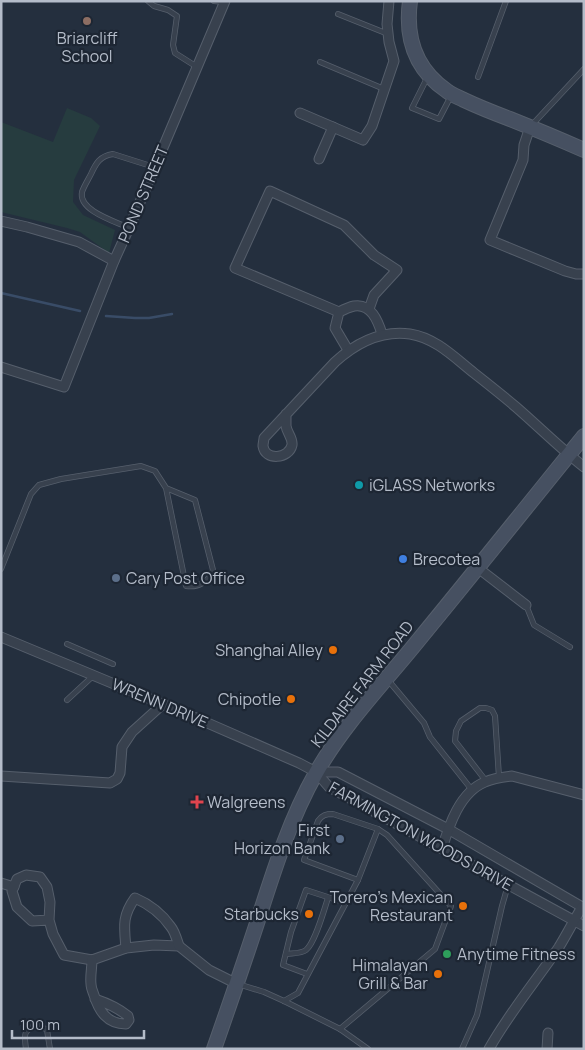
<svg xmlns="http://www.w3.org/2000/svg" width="585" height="1050" font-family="Manrope,sans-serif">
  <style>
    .green { fill: #263c3f }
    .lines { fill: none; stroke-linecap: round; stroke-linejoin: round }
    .stream { stroke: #394c67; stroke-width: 2.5 }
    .lane-casing { stroke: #565f6c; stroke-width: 6 }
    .street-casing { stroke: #565f6c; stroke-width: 11 }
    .secondary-casing { stroke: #565f6c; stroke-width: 16 }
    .lane { stroke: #38414e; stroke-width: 4.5 }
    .street { stroke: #38414e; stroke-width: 9 }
    .secondary { stroke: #465061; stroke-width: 14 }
    .education-dot { fill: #8d6e63; stroke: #1d2633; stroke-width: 2 }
    .culture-dot { fill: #0f9aa8; stroke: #1d2633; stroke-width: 2 }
    .shop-dot { fill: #3f7fe0; stroke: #1d2633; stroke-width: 2 }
    .service-dot { fill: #5c6f8a; stroke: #1d2633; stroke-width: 2 }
    .food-dot { fill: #e8710a; stroke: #1d2633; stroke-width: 2 }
    .health-dot { fill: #e0444e; stroke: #1d2633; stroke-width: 2 }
    .leisure-dot { fill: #2e9e5b; stroke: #1d2633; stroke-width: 2 }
    .labels { text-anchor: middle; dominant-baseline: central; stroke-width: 4.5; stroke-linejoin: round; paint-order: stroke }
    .poi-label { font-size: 16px; fill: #b4bcc9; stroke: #1d2633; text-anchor: end }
    .street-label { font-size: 16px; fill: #b4bcc9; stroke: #1d2633 }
  </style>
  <rect width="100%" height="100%" fill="#242f3e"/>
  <path class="green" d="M67 108 91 118 100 126 74 180 73 202 83 215 115 230 109 253 80 232 67 228 1 212V122L53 142Z"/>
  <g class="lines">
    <g class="stream">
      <path d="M1 293 80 311"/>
      <path d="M106 316 135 318H149L172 314"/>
    </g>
    <defs>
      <g id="lane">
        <path d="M148 1 154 6 168 10 177 16 173 45 175 53 197 67"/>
        <path d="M214 1 224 2"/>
        <path d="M338 14 388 34"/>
        <path d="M320 62 384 89"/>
        <path d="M428 76 412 108 439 119 451 96"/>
        <path d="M478 77 506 1"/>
        <path d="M531 126 584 69"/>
        <path d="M129 228C117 222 78 211 82 192 84 186 88 180 91 174 96 163 100 156 113 154L154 167"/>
        <path d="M1 569 31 494 39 485 61 479 141 466 155 471 166 488 186 586C199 588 209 581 213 570L195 500 166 488"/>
        <path d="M526 605 534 625 570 647"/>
        <path d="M67 644 113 664"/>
        <path d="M388 680 424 723 430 737 472 790"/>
        <path d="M67 700 94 675"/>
        <path d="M486 781 455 741 456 731 461 721 480 708H486L492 710 495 716 499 777"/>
        <path d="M286 954C292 953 301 954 306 950 315 943 324 910 328 898"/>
        <path d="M307 974 283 965 291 932 306 890 346 903"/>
        <path d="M238 984 264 992 284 1001 340 1029 368 1049"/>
        <path d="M284 1001 298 993 358 880 378 829"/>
        <path d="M340 1029 435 949 451 906 387 835 378 829 333 814C326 814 322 815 318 821L304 860 358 880"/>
        <path d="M26 1049C24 1033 23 1032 37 1024L47 1030 50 1049"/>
        <path d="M462 1049 477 1015 502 906 508 885"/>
      </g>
      <g id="street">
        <path d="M300 113 363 140 372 126 394 61 389 42 387 24 389 1"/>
        <path d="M530 127 524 145 523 160 490 240 565 271 576 274H584"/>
        <path d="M319 159 333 127"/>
        <path d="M1 221 27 227 79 242 114 261"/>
        <path d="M339 312 235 268 270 191 344 225 374 255 397 270 374 295 369 309"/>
        <path d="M348 350 335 328 339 312C343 310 349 307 354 306 371 303 378 321 382 334"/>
        <path d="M1 367 64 387 114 261 129 228 225 1"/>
        <path d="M286 414C286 418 286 423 286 426 287 433 293 438 292 445 289 459 265 461 263 446 263 443 264 440 264 438L335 362C356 343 381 330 410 334 436 338 455 358 474 373 488 384 502 395 516 407 539 427 560 448 584 467"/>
        <path d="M478 568 526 605"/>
        <path d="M1 637 196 718 299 763 316 772 329 787 584 926"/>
        <path d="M316 772H338L448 829 584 908"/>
        <path d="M1 776 110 783 117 779 120 773 122 747 132 732 163 704"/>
        <path d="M442 849C449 825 460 792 485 782 494 778 503 777 512 776L584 795"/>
        <path d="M1 883 14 887"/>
        <path d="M49 920 32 921 17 907 12 891 17 879 26 875 40 877 47 887 50 902 49 920 53 934 64 955 92 960 126 948 154 945 179 946 209 970 237 984"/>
        <path d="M126 948C124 926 122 916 135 898 149 904 162 914 171 927 175 932 177 940 179 946"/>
        <path d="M92 960C92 968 90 976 91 984 91 988 93 992 94 995 99 1011 107 1024 126 1024L129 1020 128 1016C118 1008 107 1003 95 999"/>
        <path d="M489 1049C509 1013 536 981 559 947 567 934 574 920 582 907"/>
        <path d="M547 1049 548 1033"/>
      </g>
      <g id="secondary">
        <path d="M410 1C405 38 415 69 447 91 452 95 458 97 464 100 479 107 494 113 510 119 535 129 559 139 584 150"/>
        <path d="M214 1049C229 1006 244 963 258 920 274 870 290 819 316 773 343 725 383 684 417 642 473 574 528 505 584 436"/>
      </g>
    </defs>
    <use href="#lane" class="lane-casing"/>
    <use href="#street" class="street-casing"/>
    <use href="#secondary" class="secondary-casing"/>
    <use href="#lane" class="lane"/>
    <use href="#street" class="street"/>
    <use href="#secondary" class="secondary"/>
  </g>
  <circle class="education-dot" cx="87" cy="21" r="5"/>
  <circle class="culture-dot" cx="359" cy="485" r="5"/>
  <circle class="shop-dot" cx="403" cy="559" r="5"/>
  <g class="service-dot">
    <circle cx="116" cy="578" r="5"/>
    <circle cx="340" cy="839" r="5"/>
  </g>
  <g class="food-dot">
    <circle cx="333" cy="650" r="5"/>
    <circle cx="291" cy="699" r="5"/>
    <circle cx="463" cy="906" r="5"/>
    <circle cx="309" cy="914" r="5"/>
    <circle cx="438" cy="974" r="5"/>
  </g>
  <path class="health-dot" d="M194.5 794.5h5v5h5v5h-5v5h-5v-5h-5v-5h5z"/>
  <circle class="leisure-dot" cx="447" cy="954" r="5"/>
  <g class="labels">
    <g class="poi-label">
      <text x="87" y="38" text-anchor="middle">Briarcliff<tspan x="87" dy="18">School</tspan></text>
      <text x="369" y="485" text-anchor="start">iGLASS Networks</text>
      <text x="413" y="559" text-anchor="start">Brecotea</text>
      <text x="126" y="578" text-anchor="start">Cary Post Office</text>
      <text x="323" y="650">Shanghai Alley</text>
      <text x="281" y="699">Chipotle</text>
      <text x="207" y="802" text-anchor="start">Walgreens</text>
      <text x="330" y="830">First<tspan x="330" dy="18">Horizon Bank</tspan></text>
      <text x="453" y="897">Torero's Mexican<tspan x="453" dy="18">Restaurant</tspan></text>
      <text x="299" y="914">Starbucks</text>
      <text x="457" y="954" text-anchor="start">Anytime Fitness</text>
      <text x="428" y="965">Himalayan<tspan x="428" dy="18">Grill &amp; Bar</tspan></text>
    </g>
    <g class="street-label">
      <text transform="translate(143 194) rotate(-67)">POND STREET</text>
      <text transform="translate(362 684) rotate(-52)">KILDAIRE FARM ROAD</text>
      <text transform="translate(160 703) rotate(23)">WRENN DRIVE</text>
      <text transform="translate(421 836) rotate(29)">FARMINGTON WOODS DRIVE</text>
    </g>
  </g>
  <rect width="585" height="1050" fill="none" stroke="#b4bcc9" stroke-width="5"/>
  <path d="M12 1030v8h132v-8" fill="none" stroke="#b4bcc9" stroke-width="2.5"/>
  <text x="20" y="1030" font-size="15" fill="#b4bcc9" stroke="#1d2633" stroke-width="4" paint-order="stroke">100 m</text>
</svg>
